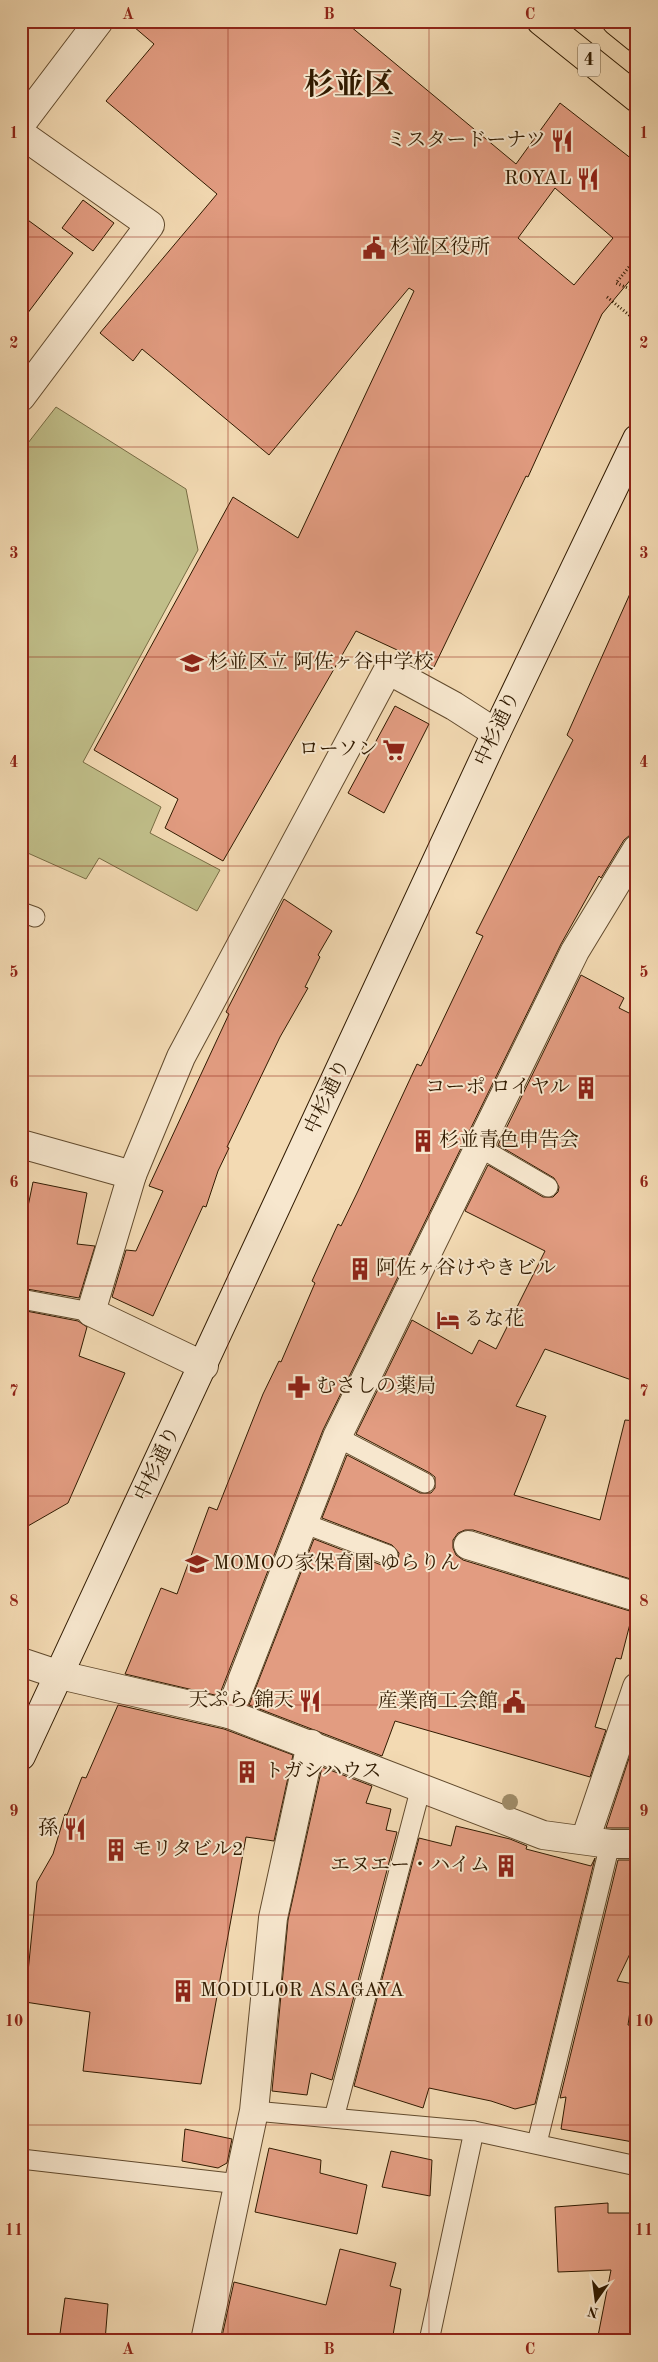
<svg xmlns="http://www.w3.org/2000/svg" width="658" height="2362" font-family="'Old Standard TT','Noto Serif JP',serif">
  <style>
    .green { fill: #c0be89; stroke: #786c44 }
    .building { fill: #e29c81; stroke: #301a00; fill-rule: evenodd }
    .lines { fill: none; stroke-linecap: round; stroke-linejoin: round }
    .service-casing { stroke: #614a2d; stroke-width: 21 }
    .minor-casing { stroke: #614a2d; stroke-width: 30 }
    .secondary-casing { stroke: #301a00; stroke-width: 30 }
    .primary-casing { stroke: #301a00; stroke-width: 30 }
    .path { stroke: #301a00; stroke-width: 3; stroke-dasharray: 1 2.5; stroke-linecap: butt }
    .service { stroke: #f7e7ce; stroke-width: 19 }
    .minor { stroke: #f7e7ce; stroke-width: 28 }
    .secondary { stroke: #f7e7ce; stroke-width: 28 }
    .primary { stroke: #f3dab3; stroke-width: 28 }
    .tree { fill: #9f8b67 }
    .grid { fill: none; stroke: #8f2418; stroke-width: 1; stroke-opacity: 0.55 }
    .labels { text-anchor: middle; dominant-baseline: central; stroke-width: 4; stroke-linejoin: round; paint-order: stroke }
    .shield { fill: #f7e7ce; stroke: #6c583e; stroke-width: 1 }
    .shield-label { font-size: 19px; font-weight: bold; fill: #301a00 }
    .poi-label { font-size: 20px; fill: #301a00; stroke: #f7e7ce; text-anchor: start }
    .street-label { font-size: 20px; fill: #301a00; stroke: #f7e7ce }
    .town-label { font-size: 30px; font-weight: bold; fill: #301a00; stroke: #f7e7ce }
    .neatline { fill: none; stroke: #8f2418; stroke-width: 2 }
    .grid-label { font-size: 16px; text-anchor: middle; font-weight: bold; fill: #8f2418 }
  </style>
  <rect width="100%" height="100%" fill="#f3dab3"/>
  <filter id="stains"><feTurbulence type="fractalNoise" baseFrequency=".004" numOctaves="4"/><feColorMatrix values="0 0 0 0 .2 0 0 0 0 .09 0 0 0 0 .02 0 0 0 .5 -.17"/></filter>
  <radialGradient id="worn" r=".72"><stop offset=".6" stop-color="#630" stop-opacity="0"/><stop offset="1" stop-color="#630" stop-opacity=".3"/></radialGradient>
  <path class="green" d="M56 407 186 489 198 550 83 762 161 807 150 833 220 870 197 911 99 858 86 879 21 850V452Z"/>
  <g class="building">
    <path d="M127 21H344L516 164 560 103 637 163V272L602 314 528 477 526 476 434 667 356 631 223 861 165 828 178 799 94 750 233 497 298 538 414 291 409 288 269 455 142 349 133 361 100 333 217 194 106 101 154 44ZM555 188 613 238 574 285 518 238Z"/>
    <path d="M83 200 114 223 93 251 62 228Z"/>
    <path d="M21 215 73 253 21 322Z"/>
    <path d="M637 578V833L630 835 624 840 601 878 599 876 561 944 323 1430 219 1696 125 1674 161 1588 177 1594 209 1507 217 1510 263 1394 279 1361 281 1362 315 1283 312 1281 338 1224 341 1226 358 1191 417 1064 421 1066 483 936 476 933 573 740 567 735Z"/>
    <path d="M395 706 429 724 384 813 348 793Z"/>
    <path d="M284 899 332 931 318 955 320 957 305 987 308 988 280 1037 227 1147 229 1148 218 1171 206 1207 203 1206 153 1316 112 1297 126 1250 136 1251 163 1191 149 1186 229 1014 226 1012Z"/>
    <path d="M581 975 624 998 619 1008 637 1017V1382L545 1349 516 1406 546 1416 514 1495 600 1520 625 1420 637 1421V1581L473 1530H465L458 1533 453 1540V1548L456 1555 463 1560 633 1612 621 1659 616 1658 595 1727 606 1730 590 1777 395 1721 382 1756 249 1705 314 1539 384 1566H390L398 1559 399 1553 392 1545 322 1518 347 1455 420 1493H431L435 1488V1477L430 1473 356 1434 412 1320 472 1354 479 1340 496 1349 545 1251 465 1211 488 1165 543 1197H553L558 1192 559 1187 554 1178 498 1145Z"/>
    <path d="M33 1182 87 1193 77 1244 95 1246 79 1298 21 1288 25 1221Z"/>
    <path d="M21 1310 78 1321 87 1327 79 1356 125 1373 68 1503 21 1530Z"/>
    <path d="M118 1705 224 1729 293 1755 274 1841 246 1837 201 2084 83 2071 90 2012 25 2002 37 1882 53 1854 65 1814 67 1815 82 1777 86 1778Z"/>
    <path d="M636 1737 637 1828H606Z"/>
    <path d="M322 1767 372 1786 366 1803 391 1809 386 1830 397 1832 332 2080 311 2073 307 2095 272 2091 288 1920Z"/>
    <path d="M456 1826 510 1839 527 1846 526 1849 591 1866 595 1858 535 2104 515 2109 491 2101 429 2088 423 2108 354 2086 419 1838 451 1846Z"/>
    <path d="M618 1860H637V1939L617 1981 634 1984 628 2025 637 2026V2118L633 2142 561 2129 566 2097 560 2098Z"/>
    <path d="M185 2129 232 2139 227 2163 218 2168 182 2161Z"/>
    <path d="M269 2148 321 2160 320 2173 367 2185 357 2234 255 2212Z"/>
    <path d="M391 2151 432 2160 430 2196 382 2187Z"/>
    <path d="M608 2203V2213H637V2341H597L611 2270 558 2272 555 2207Z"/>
    <path d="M340 2249 396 2263 390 2286 401 2289 392 2341H221L234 2282 326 2305Z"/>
    <path d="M65 2298 108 2304 105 2341H59Z"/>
  </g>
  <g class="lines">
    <defs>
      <g id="service">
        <path d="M21 912 35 917"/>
        <path d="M479 1147 548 1187"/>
        <path d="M21 1299 91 1312"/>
        <path d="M337 1437 425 1483"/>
        <path d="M303 1523 388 1555"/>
        <path d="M254 2111 474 2131 637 2166"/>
        <path d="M334 2118 421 1787"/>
        <path d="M537 2143 610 1844"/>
        <path d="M21 2159 239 2184"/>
        <path d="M429 2341 474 2131"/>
      </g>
      <g id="minor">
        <path d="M21 124 99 21"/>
        <path d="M21 134 150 225 21 397"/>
        <path d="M21 1144 132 1175"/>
        <path d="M204 1366 91 1312 132 1175 181 1057 388 670 454 706 496 733"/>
        <path d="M468 1545 637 1597"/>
        <path d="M21 1662 60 1675 229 1714 543 1835 610 1844H637"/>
        <path d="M229 1714 337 1437 575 951 637 849"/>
        <path d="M585 1840 637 1687"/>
        <path d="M205 2341 254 2111 273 1918 311 1744"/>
      </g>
      <path id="secondary" d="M21 1756 496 733 637 439"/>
      <g id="primary">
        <path d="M541 21 637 98"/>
        <path d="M616 21 637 38"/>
      </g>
    </defs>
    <use href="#service" class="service-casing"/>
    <use href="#minor" class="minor-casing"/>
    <use href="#secondary" class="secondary-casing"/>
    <use href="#primary" class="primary-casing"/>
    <g class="path">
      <path d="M629 267 616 283 637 292"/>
      <path d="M607 297 634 319"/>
    </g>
    <use href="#service" class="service"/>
    <use href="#minor" class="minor"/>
    <use href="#secondary" class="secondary"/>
    <use href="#primary" class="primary"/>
  </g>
  <circle class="tree" cx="510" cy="1802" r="8"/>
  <path class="grid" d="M228 21V2341M429 21V2341M21 237H637M21 447H637M21 657H637M21 866H637M21 1076H637M21 1286H637M21 1496H637M21 1705H637M21 1915H637M21 2125H637"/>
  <defs>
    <symbol id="restaurant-bare" viewBox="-9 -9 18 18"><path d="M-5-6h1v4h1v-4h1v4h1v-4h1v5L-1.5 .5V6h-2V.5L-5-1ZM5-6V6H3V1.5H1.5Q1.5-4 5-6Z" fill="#8f2418" stroke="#f7e7ce" stroke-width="2.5" paint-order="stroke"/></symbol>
    <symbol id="civic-bare" viewBox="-9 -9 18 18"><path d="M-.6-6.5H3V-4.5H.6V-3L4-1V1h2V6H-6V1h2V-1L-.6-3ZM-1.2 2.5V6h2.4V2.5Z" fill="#8f2418" stroke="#f7e7ce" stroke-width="2.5" paint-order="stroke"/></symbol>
    <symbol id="school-bare" viewBox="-9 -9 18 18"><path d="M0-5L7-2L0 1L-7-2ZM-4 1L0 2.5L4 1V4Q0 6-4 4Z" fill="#8f2418" stroke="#f7e7ce" stroke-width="2.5" paint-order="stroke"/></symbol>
    <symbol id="supermarket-bare" viewBox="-9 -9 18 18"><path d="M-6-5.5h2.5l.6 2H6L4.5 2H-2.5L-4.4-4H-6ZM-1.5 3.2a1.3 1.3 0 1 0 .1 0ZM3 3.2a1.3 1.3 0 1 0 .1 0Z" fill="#8f2418" stroke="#f7e7ce" stroke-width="2.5" paint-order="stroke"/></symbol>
    <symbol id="building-bare" viewBox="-9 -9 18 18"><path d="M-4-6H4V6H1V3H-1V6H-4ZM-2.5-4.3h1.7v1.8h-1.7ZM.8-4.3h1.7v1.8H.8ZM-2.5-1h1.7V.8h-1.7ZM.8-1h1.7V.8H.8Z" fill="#8f2418" stroke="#f7e7ce" stroke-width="2.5" paint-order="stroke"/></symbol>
    <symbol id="hotel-bare" viewBox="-9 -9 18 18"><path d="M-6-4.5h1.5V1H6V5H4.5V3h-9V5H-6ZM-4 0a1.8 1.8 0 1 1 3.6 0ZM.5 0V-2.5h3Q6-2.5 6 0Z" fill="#8f2418" stroke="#f7e7ce" stroke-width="2.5" paint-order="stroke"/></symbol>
    <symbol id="pharmacy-bare" viewBox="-9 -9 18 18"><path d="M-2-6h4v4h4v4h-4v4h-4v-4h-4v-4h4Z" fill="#8f2418" stroke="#f7e7ce" stroke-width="2.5" paint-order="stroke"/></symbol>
  </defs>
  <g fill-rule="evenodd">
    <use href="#restaurant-bare" x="546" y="125" width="32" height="32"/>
    <use href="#restaurant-bare" x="572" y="163" width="32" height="32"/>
    <use href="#civic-bare" x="358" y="232" width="32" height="32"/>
    <use href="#school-bare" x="176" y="647" width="32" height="32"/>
    <use href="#supermarket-bare" x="378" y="734" width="32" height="32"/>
    <use href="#building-bare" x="570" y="1072" width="32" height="32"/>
    <use href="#building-bare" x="407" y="1125" width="32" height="32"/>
    <use href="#building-bare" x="344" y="1253" width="32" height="32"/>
    <use href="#hotel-bare" x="432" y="1304" width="32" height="32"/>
    <use href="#pharmacy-bare" x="283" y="1371" width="32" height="32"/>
    <use href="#school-bare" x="181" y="1548" width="32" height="32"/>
    <use href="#restaurant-bare" x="294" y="1685" width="32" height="32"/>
    <use href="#civic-bare" x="498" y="1686" width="32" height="32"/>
    <use href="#building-bare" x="231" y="1756" width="32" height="32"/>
    <use href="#restaurant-bare" x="59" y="1813" width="32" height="32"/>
    <use href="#building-bare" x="100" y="1834" width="32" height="32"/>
    <use href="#building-bare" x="490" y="1850" width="32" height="32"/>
    <use href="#building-bare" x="167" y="1975" width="32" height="32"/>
  </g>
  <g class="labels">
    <rect class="shield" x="578" y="43.5" width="22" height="33" rx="4"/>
    <g class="shield-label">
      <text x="589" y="60">4</text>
    </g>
    <g class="poi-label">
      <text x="546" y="141" text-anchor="end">ミスタードーナツ</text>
      <text x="572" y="179" text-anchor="end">ROYAL</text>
      <text x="390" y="248">杉並区役所</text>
      <text x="208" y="663">杉並区立 阿佐ヶ谷中学校</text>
      <text x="378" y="750" text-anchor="end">ローソン</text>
      <text x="570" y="1088" text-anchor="end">コーポ ロイヤル</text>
      <text x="439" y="1141">杉並青色申告会</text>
      <text x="376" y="1269">阿佐ヶ谷けやきビル</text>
      <text x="464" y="1320">るな花</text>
      <text x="316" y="1387">むさしの薬局</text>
      <text x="213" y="1564">MOMOの家保育園 ゆらりん</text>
      <text x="294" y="1701" text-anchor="end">天ぷら 錦天</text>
      <text x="498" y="1702" text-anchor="end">産業商工会館</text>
      <text x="264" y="1772">トガシハウス</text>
      <text x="58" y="1829" text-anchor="end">孫</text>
      <text x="132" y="1850">モリタビル2</text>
      <text x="490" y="1866" text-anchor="end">エヌエー・ハイム</text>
      <text x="200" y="1991">MODULOR ASAGAYA</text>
    </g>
    <g class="street-label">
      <text transform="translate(498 729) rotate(-65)">中杉通り</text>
      <text transform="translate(328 1097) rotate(-65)">中杉通り</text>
      <text transform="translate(158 1464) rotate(-65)">中杉通り</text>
    </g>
    <g class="town-label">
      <text x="349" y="86">杉並区</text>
    </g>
  </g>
  <rect width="658" height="2362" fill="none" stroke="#f3dab3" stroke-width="55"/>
  <g transform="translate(596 2300) rotate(194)" stroke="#f7e7ce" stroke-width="4" paint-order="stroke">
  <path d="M0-4L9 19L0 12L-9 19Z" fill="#301a00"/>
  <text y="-8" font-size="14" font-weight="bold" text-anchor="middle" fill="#301a00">N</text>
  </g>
  <rect x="28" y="28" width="602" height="2306" class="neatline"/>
  <g class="grid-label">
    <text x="128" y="19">A</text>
    <text x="329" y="19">B</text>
    <text x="530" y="19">C</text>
    <text x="14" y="138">1</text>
    <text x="644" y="138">1</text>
    <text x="14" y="348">2</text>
    <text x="644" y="348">2</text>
    <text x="14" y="558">3</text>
    <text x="644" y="558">3</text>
    <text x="14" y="767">4</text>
    <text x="644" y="767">4</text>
    <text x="14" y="977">5</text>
    <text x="644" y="977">5</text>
    <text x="14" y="1187">6</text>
    <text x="644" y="1187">6</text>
    <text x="14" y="1396">7</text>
    <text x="644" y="1396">7</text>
    <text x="14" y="1606">8</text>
    <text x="644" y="1606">8</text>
    <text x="14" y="1816">9</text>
    <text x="644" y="1816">9</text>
    <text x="14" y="2026">10</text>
    <text x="644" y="2026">10</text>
    <text x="14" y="2235">11</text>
    <text x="644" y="2235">11</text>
    <text x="128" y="2354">A</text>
    <text x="329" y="2354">B</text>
    <text x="530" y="2354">C</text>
  </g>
  <rect width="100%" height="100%" filter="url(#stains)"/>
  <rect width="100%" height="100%" fill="url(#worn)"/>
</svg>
